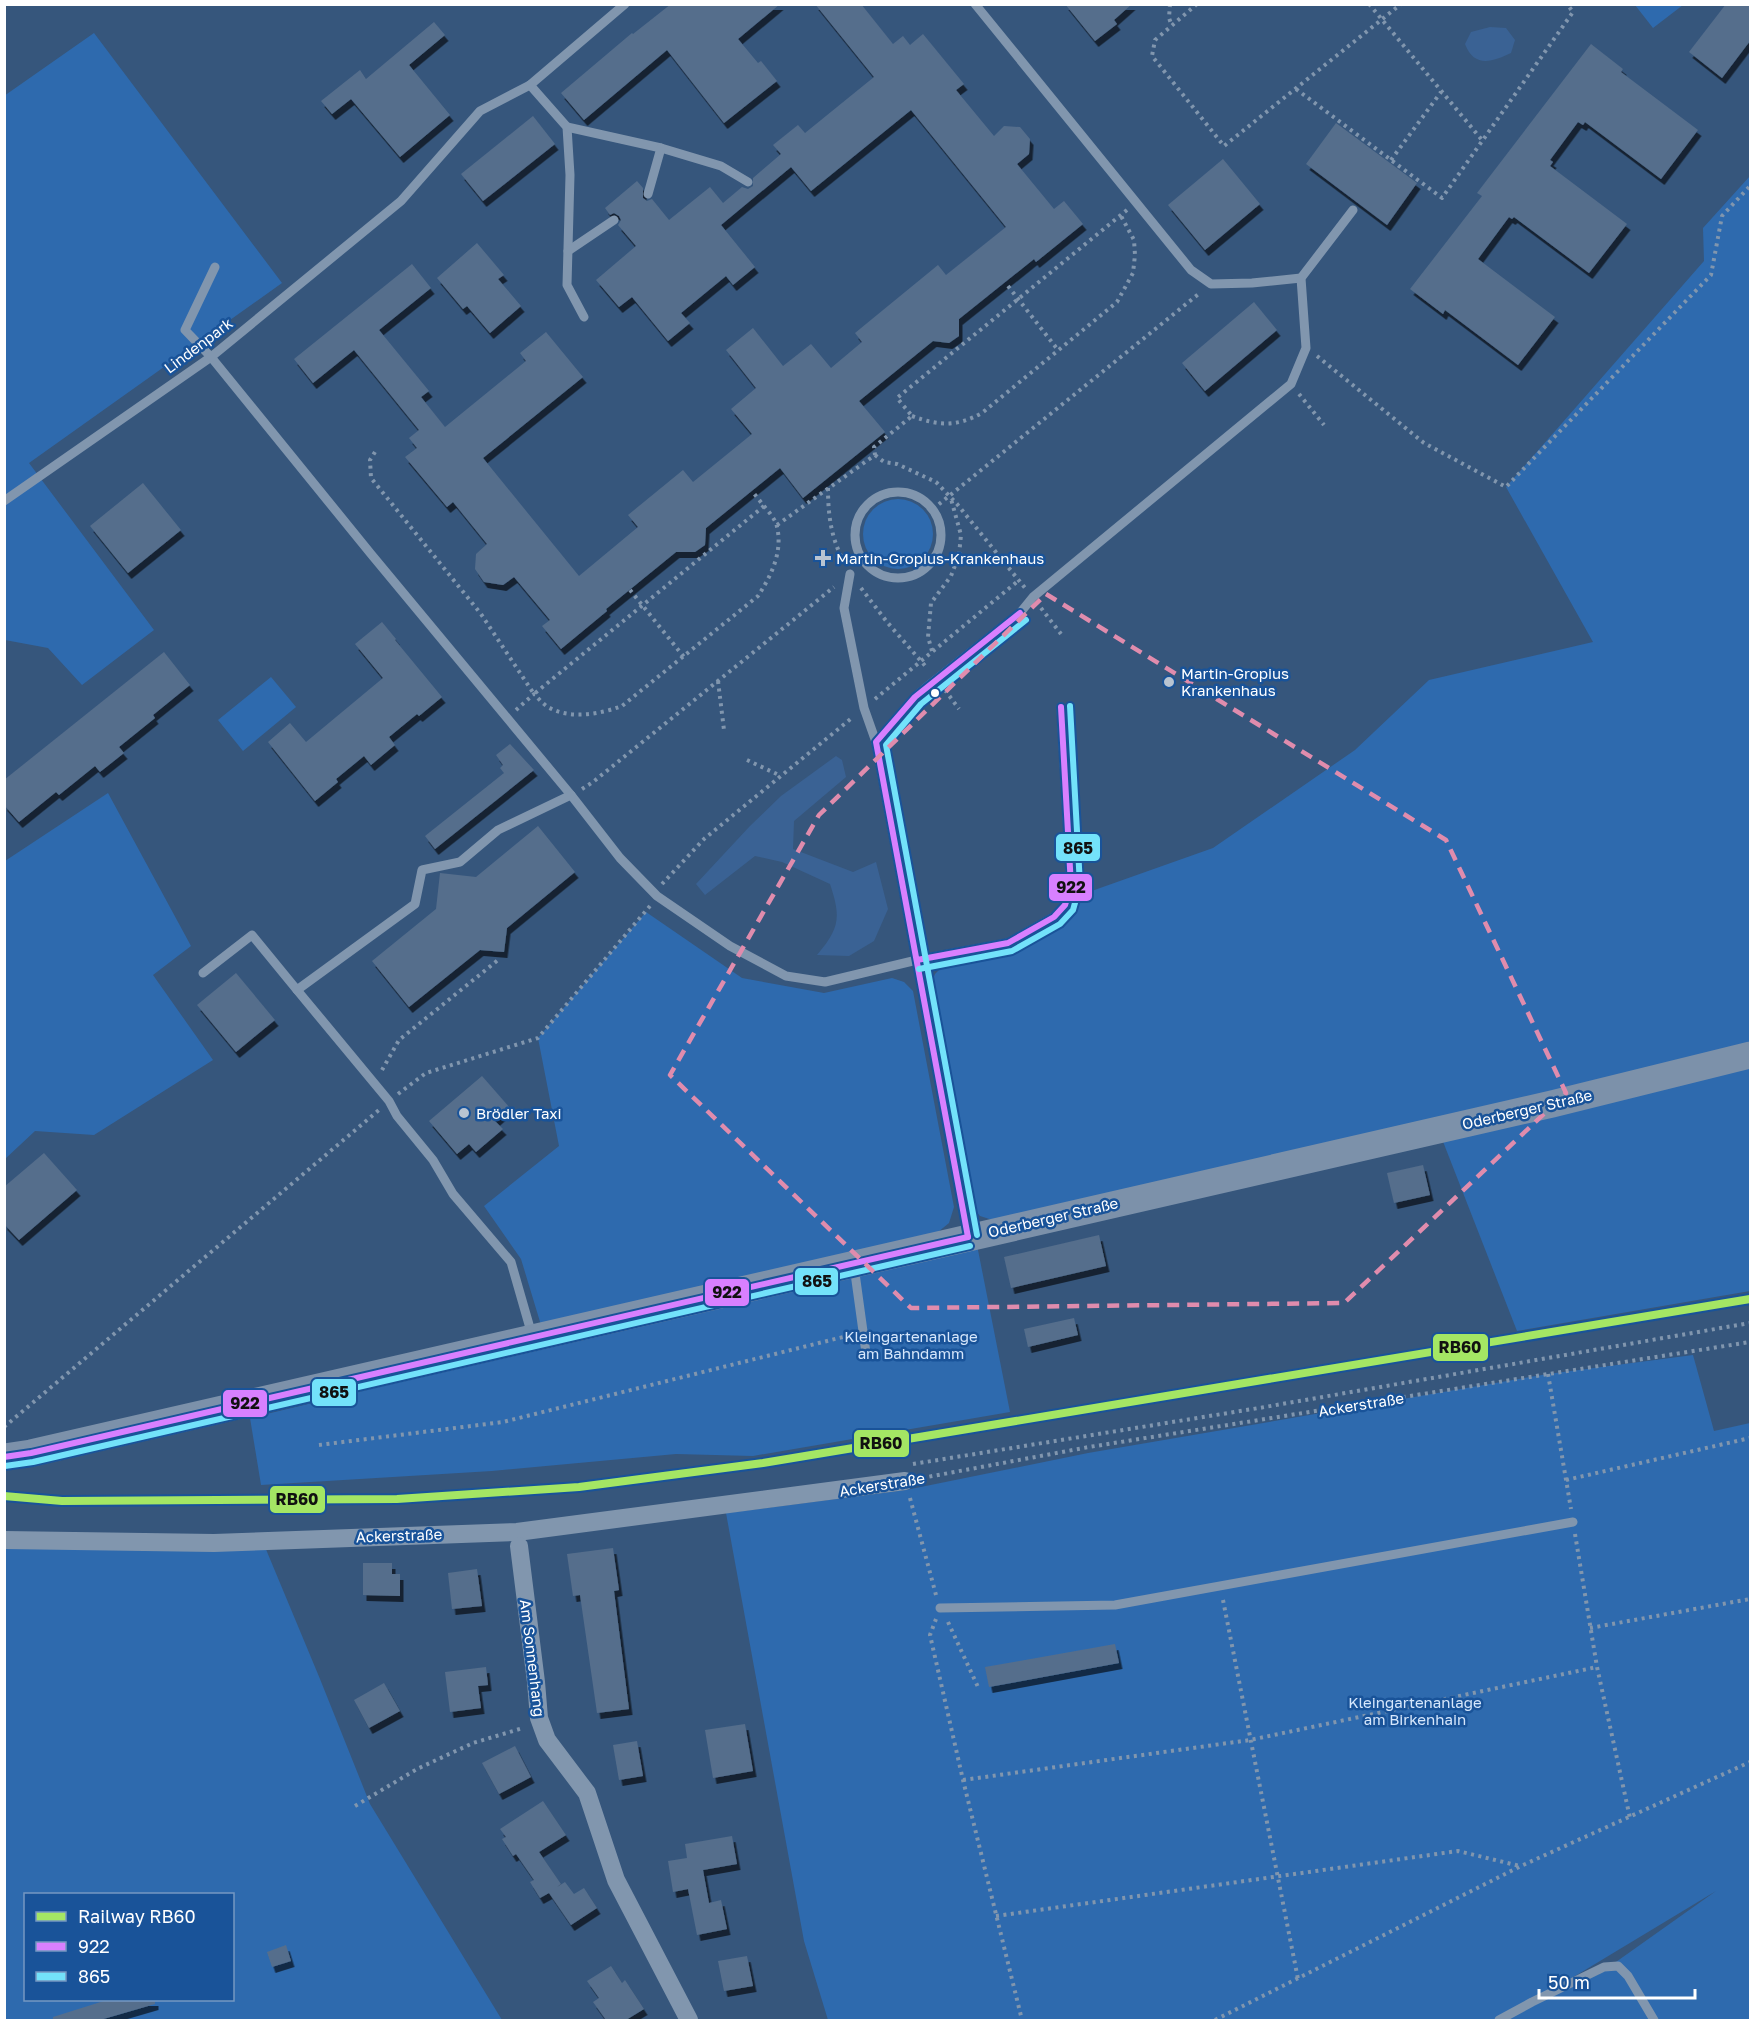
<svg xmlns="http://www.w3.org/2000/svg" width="1755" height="2025" font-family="'Golos Text',sans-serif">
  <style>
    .green { fill: #2e6aae; fill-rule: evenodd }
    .water { fill: #3a6294 }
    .building { fill: #556e8c; filter: url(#shadow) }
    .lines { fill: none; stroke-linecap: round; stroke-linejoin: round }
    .path { stroke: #8196ae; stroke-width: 4; stroke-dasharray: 3 4.5; stroke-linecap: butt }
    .service { stroke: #8196ae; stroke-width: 9 }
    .minor { stroke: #8196ae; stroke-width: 18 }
    .secondary { stroke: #7c91aa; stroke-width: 27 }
    .bus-1-casing { stroke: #195399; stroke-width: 10 }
    .bus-2-casing { stroke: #195399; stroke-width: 10 }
    .bus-1 { stroke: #d880ff; stroke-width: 6 }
    .bus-2 { stroke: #73e2fa; stroke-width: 6 }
    .rail-1-casing { stroke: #195399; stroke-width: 12 }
    .rail-1 { stroke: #a4e664; stroke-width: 8 }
    .marked { fill: none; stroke: #e08cad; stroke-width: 4.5; stroke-dasharray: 12 8; stroke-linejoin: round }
    .poi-dot { fill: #b9c4d1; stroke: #195399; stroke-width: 2 }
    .bus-dot { fill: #fff; stroke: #195399; stroke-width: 2 }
    .labels { text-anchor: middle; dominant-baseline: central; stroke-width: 5; stroke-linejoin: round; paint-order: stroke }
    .street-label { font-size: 15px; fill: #fff; stroke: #195399 }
    .poi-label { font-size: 15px; fill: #fff; stroke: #195399; text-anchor: start }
    .park-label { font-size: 15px; fill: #d6e7fc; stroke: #195399 }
    .line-badge { stroke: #195399; stroke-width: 2 }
    .pale-badge-label { font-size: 16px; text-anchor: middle; font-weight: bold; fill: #111 }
  </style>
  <defs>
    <filter id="shadow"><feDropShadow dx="3.5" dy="6" stdDeviation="0" flood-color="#0009"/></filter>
  </defs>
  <rect width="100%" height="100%" fill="#36567c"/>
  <g class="green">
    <path d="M1635 5H1683L1653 28Z"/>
    <path d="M94 33 282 283 29 463 154 630 82 685 48 648 5 640 4 96Z"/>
    <path d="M1750 176V1042L1731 1050 1002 1223 980 1216 972 1207 931 985 935 974 943 966 967 957 1042 938 1068 920 1086 893 1213 848 1355 750 1429 680 1593 642 1506 487 1704 261 1703 228Z"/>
    <circle cx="898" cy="534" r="35"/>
    <path d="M271 677 296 707 243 751 218 720Z"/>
    <path d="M108 793 191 946 153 975 213 1060 94 1135 35 1131 5 1159V861Z"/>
    <path d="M646 912 742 978 824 993 892 978 904 982 913 991 954 1207 949 1223 938 1232 541 1325 521 1259 484 1206 559 1146 538 1038Z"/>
    <path d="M1750 1064V1291L1517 1331 1442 1139Z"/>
    <path d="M977 1245 1010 1412 753 1456 676 1454 492 1471 261 1485 250 1418 837 1277Z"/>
    <path d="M1693 1355 1714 1431 1750 1423V2020H828L804 1941 726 1513 906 1490 1088 1453 1548 1374ZM1716 1891 1599 1974 1537 1999Z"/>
    <path d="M265 1547 320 1679 370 1804 502 2020H5V1548L197 1551ZM26 1894H232V2000H26Z"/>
  </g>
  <g class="water">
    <path d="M1490 27 1506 28 1515 40 1511 53C1492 62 1474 68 1465 44L1471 32Z"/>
    <path d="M836 756 842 760 846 777 794 821 793 849 853 872 876 862 888 909 874 941 849 956 817 955C840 928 841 917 830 884L782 862 755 856 705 895 696 884 750 826 781 796Z"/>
  </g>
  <g class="building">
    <path d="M671 4H780L738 39 758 63 761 61 777 81 724 123 667 50 584 120 561 93 632 33 633 34Z"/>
    <path d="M815 4H861L893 44 903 36 910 45 923 34 964 84 956 90 994 136 1004 126 1020 127 1030 139 1029 154 1017 164 1054 209 1064 201 1083 224 1036 262 1034 259 959 319V336L949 343 933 341 859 401 885 432 803 498 780 468 706 528 705 545 695 552H676L606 609 607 611 561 649 542 626 550 620 514 577 503 585 484 582 475 569 476 554 487 544 453 502 447 507 405 457 417 448 409 438 419 430 354 350 313 383 294 359 412 264 431 288 379 330 429 391 421 397 445 427 526 361 520 353 546 332 583 377 483 458 579 576 638 527 628 515 683 470 693 482 752 434 731 409 756 388 726 350 753 328 783 366 811 344 831 368 862 342 855 333 938 265 946 275 1006 227 911 110 811 191 791 167 721 225 755 267 733 285 726 276 681 313 690 323 668 341 632 297 619 307 596 280 636 246 618 225 621 220 619 216 614 213 610 215 605 208 637 181 643 188V198L647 201 652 199 669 220 710 187 723 203 742 187 748 189 753 186V178L781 154 773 145 798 125 805 133 874 77Z"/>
    <path d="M1065 4H1132L1114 20 1117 24 1095 41Z"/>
    <path d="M1726 4H1750V41L1722 78 1689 52Z"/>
    <path d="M434 22 445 35 409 65 450 115 400 157 351 99 332 114 321 101 360 70 366 79Z"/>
    <path d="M1591 44 1623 69 1621 72 1698 130 1661 179 1585 122 1583 125 1578 122 1550 160 1553 162 1550 166 1627 224 1589 273 1514 217 1512 219 1509 217 1478 259 1555 317 1518 365 1445 310 1443 314 1410 289 1482 196 1477 193Z"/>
    <path d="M533 116 555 144 483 201 461 174Z"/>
    <path d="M1336 123 1417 183 1387 225 1306 164Z"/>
    <path d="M1223 159 1260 204 1205 250 1168 205Z"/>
    <path d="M477 243 504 275 498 279 521 306 490 333 467 306 463 309 437 278Z"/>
    <path d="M1254 302 1277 330 1205 391 1182 363Z"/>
    <path d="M143 483 181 530 128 573 90 526Z"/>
    <path d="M382 622 396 639 395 640 442 697 419 716 417 714 389 737 395 745 371 765 364 756 336 779 338 782 315 801 268 742 290 723 306 742 383 678 355 644Z"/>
    <path d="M164 652 190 685 153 715 155 718 119 747 124 753 100 772 95 766 59 795 56 792 19 822 4 805V780Z"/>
    <path d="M510 744 534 770 435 849 425 836 504 773 500 768 503 765 496 755Z"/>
    <path d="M538 826 575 872 507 928 504 952 480 950 409 1007 372 961 436 909 440 873 476 877Z"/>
    <path d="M236 973 275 1020 236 1052 197 1005Z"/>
    <path d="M482 1076 510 1108 495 1121 503 1129 476 1152 469 1144 457 1154 429 1121Z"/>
    <path d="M44 1153 77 1190 19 1240 4 1224V1187Z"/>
    <path d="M1423 1165 1430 1195 1394 1203 1387 1173Z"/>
    <path d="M1099 1235 1106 1266 1011 1288 1004 1257Z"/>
    <path d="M1074 1318 1078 1335 1028 1347 1024 1329Z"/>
    <path d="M613 1548 619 1590 614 1591 629 1709 597 1713 580 1595 573 1596 567 1554Z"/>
    <path d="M363 1563H392V1574H400V1596L363 1595Z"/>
    <path d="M477 1569 482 1606 452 1609 448 1573Z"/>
    <path d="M1115 1644 1119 1663 989 1687 985 1667Z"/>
    <path d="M486 1667 488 1685 478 1686 481 1708 450 1712 445 1672Z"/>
    <path d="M384 1683 400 1711 369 1728 354 1700Z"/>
    <path d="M745 1724 753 1771 713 1778 705 1730Z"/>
    <path d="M637 1741 643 1776 619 1780 613 1745Z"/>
    <path d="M515 1746 531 1777 499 1794 482 1763Z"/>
    <path d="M543 1801 566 1835 539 1852 561 1884 557 1887 565 1882 574 1894 584 1888 597 1908 571 1925 549 1893 540 1898 530 1882 534 1880 516 1854 513 1856 502 1839 506 1837 500 1829Z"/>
    <path d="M732 1836 737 1864 703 1870 709 1903 721 1900 727 1929 697 1935 688 1889 673 1892 668 1861 687 1858 685 1844Z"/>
    <path d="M286 1945 291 1961 272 1967 267 1952Z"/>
    <path d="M747 1956 753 1986 724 1991 718 1961Z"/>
    <path d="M611 1966 622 1983 625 1980 644 2009 626 2020H606L593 2002 599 1998 587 1981Z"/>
    <path d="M107 2000H155V2004L100 2020H53V2017Z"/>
  </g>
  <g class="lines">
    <g class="path">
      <path d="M1170 4 1169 18 1172 26"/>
      <path d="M1197 4 1155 40 1152 56 1224 146 1401 4"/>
      <path d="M1369 4 1482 140"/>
      <path d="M1296 89 1442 198 1573 12 1567 4"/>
      <path d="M1391 160 1441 92"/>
      <path d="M1008 286 1058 350"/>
      <path d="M1317 356 1424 443 1506 487 1711 275 1722 216 1750 186"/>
      <path d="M1299 394 1324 425"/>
      <path d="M912 416C939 426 956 427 982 413L1117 302 1133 273 1135 255 1134 240 1121 216"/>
      <path d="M375 452 370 460 371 478 481 614 534 694 764 506 752 491"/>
      <path d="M875 455 884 462 897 464 936 482 957 504 1025 588"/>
      <path d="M828 488C828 515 831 538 844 562"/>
      <path d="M933 509 1201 292"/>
      <path d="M777 525 875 455 874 447 912 416 897 398 1127 210"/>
      <path d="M861 588 887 622 927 668"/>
      <path d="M630 590 684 657"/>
      <path d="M1041 608 1061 634"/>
      <path d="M932 651 928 637 931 603 951 576 959 555 961 535 951 499"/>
      <path d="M718 681 724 730"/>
      <path d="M945 690 959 709"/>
      <path d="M875 699 1018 581"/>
      <path d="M516 710 534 694C538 698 543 704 548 707 570 720 600 714 622 706L758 596C771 576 783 552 777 527 776 520 769 512 764 506"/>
      <path d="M747 760 781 776"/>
      <path d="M582 789 593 782 834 587"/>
      <path d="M662 884 704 839 853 717"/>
      <path d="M382 1070 399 1040 498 960"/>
      <path d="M398 1094 426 1073 538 1038 650 906"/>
      <path d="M1548 1374 1571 1509"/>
      <path d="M4 1427 379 1110"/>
      <path d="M319 1445 503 1422 851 1335"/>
      <path d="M913 1464 1259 1408 1750 1323"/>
      <path d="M922 1478 1089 1447 1750 1342"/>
      <path d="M1566 1480 1750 1438"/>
      <path d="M910 1498 936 1595"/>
      <path d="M1575 1534 1597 1667 1630 1818"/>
      <path d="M1223 1600 1298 1979"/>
      <path d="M936 1619 930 1635 963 1780 1022 2020"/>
      <path d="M948 1622 978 1687"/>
      <path d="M1590 1628 1750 1599"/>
      <path d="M963 1780 1250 1740 1597 1667"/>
      <path d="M355 1806 417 1769 473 1743 523 1728"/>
      <path d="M996 1916 1458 1851 1520 1866"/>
      <path d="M1215 2020 1521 1866 1750 1762"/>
    </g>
    <g class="service">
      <path d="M975 4 1191 270 1211 284 1252 283 1301 278"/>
      <path d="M530 85 567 127 570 175 567 285 584 317"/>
      <path d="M567 127 661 148 721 166 748 182"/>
      <path d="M648 194 661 148"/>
      <path d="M568 251 614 220"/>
      <path d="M215 267 185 330 211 357 371 554 571 795 620 858 657 896 730 946 786 976 825 982 917 960 1008 943 1054 917 1065 905 1071 886 1061 707"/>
      <circle cx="898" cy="535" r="43"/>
      <path d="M4 501 211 357 401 201 480 111 530 85 625 4"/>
      <path d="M850 574 844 608 864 708 876 742"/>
      <path d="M203 973 252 935 297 990 415 904 422 870 460 862 498 830 571 795"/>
      <path d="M297 990 389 1101 397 1116 433 1160 453 1194 511 1262 532 1335"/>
      <path d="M968 1235 876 742 915 697 929 685 1020 613 1033 597 1291 384 1306 348 1301 278 1353 210"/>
      <path d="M854 1266 866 1353"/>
      <path d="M940 1608 1115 1605 1573 1522"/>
      <path d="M1499 2020 1532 2002 1604 1967 1618 1966 1628 1976 1654 2020"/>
    </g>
    <g class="minor">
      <path d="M4 1540 214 1543 517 1532 905 1481"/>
      <path d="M519 1546 536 1682 539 1718 547 1740 587 1793 616 1880 689 2020"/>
    </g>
    <path class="secondary" d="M4 1457 31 1453 1552 1104 1750 1055"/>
    <defs>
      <g id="bus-1">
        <path d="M917 960 1008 943 1054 917 1065 905 1071 886 1061 707"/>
        <path d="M968 1237 876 742 915 697 1020 613"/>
        <path d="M4 1457 31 1453 968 1237"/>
      </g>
      <g id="bus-2">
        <path d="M919 969 1012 951 1060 924 1073 910 1080 885 1070 706"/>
        <path d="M977 1235 886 745 921 704 1026 620"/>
        <path d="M5 1466 33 1462 970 1246"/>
      </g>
    </defs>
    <use href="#bus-1" class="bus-1-casing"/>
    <use href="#bus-2" class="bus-2-casing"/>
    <use href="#bus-1" class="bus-1"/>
    <use href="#bus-2" class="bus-2"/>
    <defs>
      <path id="rail-1" d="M4 1496 62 1501 397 1499 579 1487 763 1463 1750 1299"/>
    </defs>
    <use href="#rail-1" class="rail-1-casing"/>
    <use href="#rail-1" class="rail-1"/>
  </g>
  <path class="marked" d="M1046 594 1446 840 1566 1093 1344 1303 911 1308 670 1075 819 815Z"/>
  <g class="poi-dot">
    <path d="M820 549h6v6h6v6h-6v6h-6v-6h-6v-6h6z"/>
    <circle cx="1169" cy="682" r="6"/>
    <circle cx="464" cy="1113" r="6"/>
  </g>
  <circle class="bus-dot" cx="935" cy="693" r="5"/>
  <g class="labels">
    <g class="street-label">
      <text transform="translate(198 345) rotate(-37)">Lindenpark</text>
      <text transform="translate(1527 1109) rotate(-13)">Oderberger Straße</text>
      <text transform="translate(1053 1217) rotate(-13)">Oderberger Straße</text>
      <text transform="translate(1361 1404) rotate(-9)">Ackerstraße</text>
      <text transform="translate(882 1484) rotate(-9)">Ackerstraße</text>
      <text transform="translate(399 1535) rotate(-2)">Ackerstraße</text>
      <text transform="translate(533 1658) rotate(83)">Am Sonnenhang</text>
    </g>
    <g class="poi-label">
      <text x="836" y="558">Martin-Gropius-Krankenhaus</text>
      <text x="1181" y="673">Martin-Gropius<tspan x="1181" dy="17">Krankenhaus</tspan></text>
      <text x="476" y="1113">Brödler Taxi</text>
    </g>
    <g class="park-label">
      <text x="911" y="1336">Kleingartenanlage<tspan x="911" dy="17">am Bahndamm</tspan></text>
      <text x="1415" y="1702">Kleingartenanlage<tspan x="1415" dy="17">am Birkenhain</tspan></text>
    </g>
  </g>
  <g class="line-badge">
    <rect x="1055" y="833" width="46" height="29" rx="6" fill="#73e2fa"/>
    <rect x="1048" y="873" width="45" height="29" rx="6" fill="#d880ff"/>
    <rect x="794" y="1267" width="45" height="29" rx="6" fill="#73e2fa"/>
    <rect x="704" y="1278" width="46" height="29" rx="6" fill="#d880ff"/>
    <rect x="1432" y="1333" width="57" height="29" rx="6" fill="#a4e664"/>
    <rect x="311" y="1378" width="46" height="29" rx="6" fill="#73e2fa"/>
    <rect x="222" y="1389" width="46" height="29" rx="6" fill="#d880ff"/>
    <rect x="853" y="1429" width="57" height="29" rx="6" fill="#a4e664"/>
    <rect x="269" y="1485" width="57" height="29" rx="6" fill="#a4e664"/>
  </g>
  <g class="pale-badge-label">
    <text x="1078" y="854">865</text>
    <text x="1071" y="893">922</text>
    <text x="817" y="1287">865</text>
    <text x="727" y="1298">922</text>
    <text x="1460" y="1353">RB60</text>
    <text x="334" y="1398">865</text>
    <text x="245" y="1409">922</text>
    <text x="881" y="1449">RB60</text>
    <text x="297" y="1505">RB60</text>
  </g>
  <rect width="1755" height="2025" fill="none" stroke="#ffffff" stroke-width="12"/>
  <rect x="24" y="1893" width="210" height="108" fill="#195399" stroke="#7598c2" stroke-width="1.5"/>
  <rect x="36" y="1912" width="30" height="9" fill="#a4e664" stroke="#7598c2" stroke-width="1.5"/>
  <text x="78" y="1923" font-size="18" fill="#ffffff">Railway RB60</text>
  <rect x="36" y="1942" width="30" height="9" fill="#d880ff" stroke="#7598c2" stroke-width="1.5"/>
  <text x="78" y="1953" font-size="18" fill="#ffffff">922</text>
  <rect x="36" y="1972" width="30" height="9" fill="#73e2fa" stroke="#7598c2" stroke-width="1.5"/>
  <text x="78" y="1983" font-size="18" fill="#ffffff">865</text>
  <path d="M1539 1989v9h156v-9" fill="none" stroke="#ffffff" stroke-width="3"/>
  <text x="1548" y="1989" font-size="18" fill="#ffffff" stroke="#195399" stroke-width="4.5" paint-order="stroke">50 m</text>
</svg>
